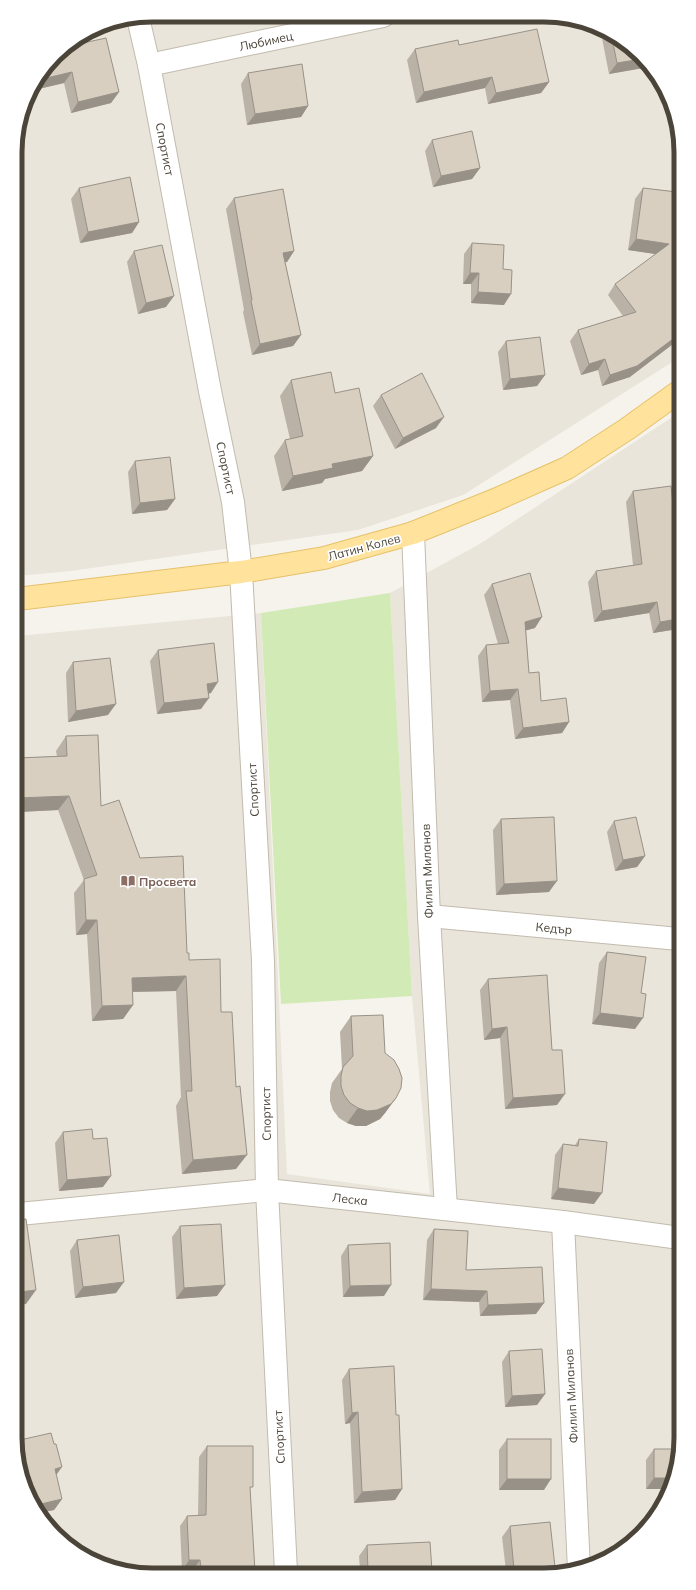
<svg xmlns="http://www.w3.org/2000/svg" width="696" height="1590" font-family="Mulish,sans-serif">
  <style>
    .residential { fill: #eae5da }
    .green { fill: #d2eab5 }
    .lines { fill: none; stroke-linecap: round; stroke-linejoin: round }
    .minor-casing { stroke: #c2bbae; stroke-width: 24 }
    .primary-casing { stroke: #e6c16a; stroke-width: 24 }
    .minor { stroke: #fff; stroke-width: 22 }
    .primary { stroke: #ffe39c; stroke-width: 22 }
    .wall { fill: #bab2a6 }
    .shaded-wall { fill: #979187 }
    .building { fill: #d8cfc1; stroke: #979187 }
    .labels { text-anchor: middle; dominant-baseline: central; stroke-width: 3.5; stroke-linejoin: round; paint-order: stroke }
    .street-label { font-size: 12px; fill: #4b4439; stroke: #fff }
    .education-label { font-size: 12px; font-weight: bold; fill: #785e54; stroke: #fff; text-anchor: start }
    .rim { fill: none; stroke: #4b4439; stroke-width: 5 }
  </style>
  <rect width="100%" height="100%" fill="#f6f3ec"/>
  <g class="residential">
    <path d="M152 15 570 18 634 49 662 83 676 117 677 359 463 495 358 530 71 571 17 576 15 143 29 91 62 49 100 25Z"/>
    <path d="M677 414 681 1447 671 1490 647 1528 620 1552 579 1570 126 1572 62 1541 38 1514 20 1473 17 636 261 613 287 1174 430 1194 412 996 390 593 478 545Z"/>
  </g>
  <path class="green" d="M390 593 412 996 281 1004 261 613Z"/>
  <g class="lines">
    <defs>
      <g id="minor">
        <path d="M138 18 149 65 210 391 233 502 241 572 263 961 267 1190 286 1572"/>
        <path d="M149 65 383 16"/>
        <path d="M413 533 429 916 446 1209"/>
        <path d="M429 916 679 939"/>
        <path d="M19 1214 267 1190 563 1222 680 1238"/>
        <path d="M563 1222 579 1570"/>
      </g>
      <path id="primary" d="M17 599 241 572 324 558 413 533 495 500 567 468 627 429 677 393"/>
    </defs>
    <use href="#minor" class="minor-casing"/>
    <use href="#primary" class="primary-casing"/>
    <use href="#minor" class="minor"/>
    <use href="#primary" class="primary"/>
  </g>
  <g class="wall">
    <path d="M601 33 634 49 649 67 609 74Z"/>
    <path d="M459 45 549 82 541 93 488 104 485 88 416 103 407 60 415 49Z"/>
    <path d="M62 49 119 92 111 103 71 113 64 83 30 91Z"/>
    <path d="M248 73 308 106 301 117 247 125 241 84Z"/>
    <path d="M432 140 480 168 472 179 433 187 425 151Z"/>
    <path d="M79 188 139 222 132 233 80 243 71 199Z"/>
    <path d="M643 188 677 192 630 377 602 386 598 370 581 375 570 341 578 330 623 316 608 295 615 284 656 254 628 250 635 199Z"/>
    <path d="M234 198 294 251 287 262H285L301 335 293 346 252 355 243 312 244 310 226 209Z"/>
    <path d="M472 243 503 269 504 305 471 303V284H463L464 254Z"/>
    <path d="M134 251 166 307 138 314 127 262Z"/>
    <path d="M506 341 545 375 537 386 503 390 498 352Z"/>
    <path d="M291 380 335 393 373 456 362 471 325 479 322 483 282 491 274 456 285 440 290 439 280 396Z"/>
    <path d="M381 395 436 428 395 449 373 406Z"/>
    <path d="M135 461 175 499 167 510 132 514 128 472Z"/>
    <path d="M633 491 678 549V629L653 633 649 613 594 622 588 582 596 571 633 565 626 502Z"/>
    <path d="M492 584 535 628 526 630 529 673 541 701 569 722 562 733 515 739 510 700 482 702 478 656 486 645 498 644 484 595Z"/>
    <path d="M158 650 211 693 208 694 201 709 157 714 150 661Z"/>
    <path d="M73 662 108 715 68 722 66 673Z"/>
    <path d="M66 736 101 806 140 858 187 953 189 960 221 1012 236 1169 182 1174 176 1106 181 1097 176 991 133 992V1005L123 1019 92 1021 87 934 76 935 74 893 84 880 58 810 18 812 17 758 57 756 56 751Z"/>
    <path d="M501 819 549 892 496 895 493 830Z"/>
    <path d="M614 821 645 856 637 867 615 871 607 832Z"/>
    <path d="M607 952 641 993 635 1029 592 1024 599 963Z"/>
    <path d="M488 979 557 1105 505 1109 500 1038 484 1040 480 990Z"/>
    <path d="M351 1016 385 1053 396 1098 385 1113 380 1119 366 1126H356L347 1123 339 1118 333 1110 330 1101V1092L332 1083 342 1069 340 1032Z"/>
    <path d="M63 1132 93 1139 103 1187 59 1191 55 1143Z"/>
    <path d="M579 1139 594 1204 551 1199 555 1155 563 1144 575 1145Z"/>
    <path d="M680 1156V1203H678L675 1163Z"/>
    <path d="M180 1226 217 1296 176 1299 172 1237Z"/>
    <path d="M434 1229 466 1270 536 1314 480 1316 479 1302 423 1300 427 1240Z"/>
    <path d="M77 1240 116 1293 75 1298 70 1251Z"/>
    <path d="M348 1245 384 1296 343 1297 341 1256Z"/>
    <path d="M680 1291V1325H673L672 1302Z"/>
    <path d="M509 1351 545 1394 537 1405 505 1407 502 1362Z"/>
    <path d="M349 1369 396 1415 402 1489 395 1500 354 1503 350 1423 345 1424 342 1380Z"/>
    <path d="M507 1439 544 1490H499V1450Z"/>
    <path d="M207 1446 250 1491 255 1572H193V1570L182 1571 180 1526 187 1516 198 1515 199 1457Z"/>
    <path d="M654 1449H680L646 1489V1460Z"/>
    <path d="M20 1473 56 1476 62 1499 54 1510 38 1513Z"/>
    <path d="M653 1513V1519L647 1528 645 1529 646 1524Z"/>
    <path d="M510 1526 552 1570 506 1571 502 1537Z"/>
    <path d="M367 1545 432 1571H360L359 1556Z"/>
  </g>
  <g class="shaded-wall">
    <path d="M642 59 649 67 609 74 617 63Z"/>
    <path d="M72 72 64 83 30 91 38 80Z"/>
    <path d="M492 77 485 88 416 103 424 92Z"/>
    <path d="M549 82 541 93 488 104 496 93Z"/>
    <path d="M119 92 111 103 71 113 78 102Z"/>
    <path d="M308 106 301 117 247 125 255 114Z"/>
    <path d="M480 168 472 179 433 187 441 176Z"/>
    <path d="M139 222 132 233 80 243 88 232Z"/>
    <path d="M636 239 669 244 662 255 628 250Z"/>
    <path d="M294 251 287 262 275 264 283 253Z"/>
    <path d="M470 273H479L471 284H463Z"/>
    <path d="M478 292 511 294 504 305 471 303Z"/>
    <path d="M174 296 166 307 138 314 146 303Z"/>
    <path d="M301 335 293 346 252 355 260 344Z"/>
    <path d="M677 336V341L630 377 602 386 610 375Z"/>
    <path d="M605 359 598 370 581 375 589 364Z"/>
    <path d="M545 375 537 386 503 390 510 379Z"/>
    <path d="M21 414 16 421V415Z"/>
    <path d="M444 417 436 428 395 449 403 438Z"/>
    <path d="M373 456 362 471 325 479 322 483 282 491 293 476 332 464Z"/>
    <path d="M175 499 167 510 132 514 140 503Z"/>
    <path d="M657 602 649 613 594 622 602 611Z"/>
    <path d="M542 617 535 628 517 633 525 622Z"/>
    <path d="M678 619V629L653 633 660 622Z"/>
    <path d="M218 682 211 693 200 695 207 684Z"/>
    <path d="M518 689 510 700 482 702 490 691Z"/>
    <path d="M209 698 201 709 157 714 164 703Z"/>
    <path d="M116 704 108 715 68 722 76 711Z"/>
    <path d="M569 722 562 733 515 739 523 728Z"/>
    <path d="M69 796 58 810 18 812 17 798Z"/>
    <path d="M645 856 637 867 615 871 623 860Z"/>
    <path d="M557 881 549 892 496 895 504 884Z"/>
    <path d="M86 920H97L87 934 76 935Z"/>
    <path d="M186 976 176 991 122 992 132 978Z"/>
    <path d="M133 1005 123 1019 92 1021 102 1006Z"/>
    <path d="M600 1013 643 1018 635 1029 592 1024Z"/>
    <path d="M507 1027 500 1038 484 1040 492 1029Z"/>
    <path d="M565 1094 557 1105 505 1109 513 1098Z"/>
    <path d="M396 1098 385 1113 380 1119 366 1126H356L347 1123 358 1108Z"/>
    <path d="M247 1155 236 1169 182 1174 193 1160Z"/>
    <path d="M111 1176 103 1187 59 1191 67 1180Z"/>
    <path d="M558 1188 602 1193 594 1204 551 1199Z"/>
    <path d="M124 1282 116 1293 75 1298 83 1287Z"/>
    <path d="M225 1285 217 1296 176 1299 184 1288Z"/>
    <path d="M391 1285 384 1296 343 1297 350 1286Z"/>
    <path d="M431 1289 487 1291 479 1302 423 1300Z"/>
    <path d="M36 1290 26 1304 19 1305V1292Z"/>
    <path d="M544 1303 536 1314 480 1316 488 1305Z"/>
    <path d="M680 1314V1325H673Z"/>
    <path d="M545 1394 537 1405 505 1407 512 1396Z"/>
    <path d="M358 1412 350 1423 345 1424 352 1413Z"/>
    <path d="M62 1467 54 1478 55 1469Z"/>
    <path d="M654 1478H673L671 1489H646Z"/>
    <path d="M507 1479H551L544 1490H499Z"/>
    <path d="M402 1489 395 1500 354 1503 362 1492Z"/>
    <path d="M39 1499 34 1506 32 1501Z"/>
    <path d="M62 1499 54 1510 38 1513 36 1510 41 1504Z"/>
    <path d="M189 1560H200L193 1570 182 1571Z"/>
    <path d="M555 1567 552 1570 514 1571V1570Z"/>
    <path d="M211 1568 208 1572H198L201 1569Z"/>
  </g>
  <g class="building">
    <path d="M537 29 549 82 496 93 492 77 424 92 415 49 458 40 459 45Z"/>
    <path d="M106 38 119 92 78 102 72 72 38 80 62 49 65 47Z"/>
    <path d="M612 38 634 49 642 59 617 63Z"/>
    <path d="M302 64 308 106 255 114 248 73Z"/>
    <path d="M472 131 480 168 441 176 432 140Z"/>
    <path d="M130 177 139 222 88 232 79 188Z"/>
    <path d="M643 188 677 192V336L637 366 610 375 605 359 589 364 578 330 636 312 615 284 669 244 636 239Z"/>
    <path d="M283 189 294 251 283 253 301 335 260 344 251 301 252 300 234 198Z"/>
    <path d="M472 243 504 245 503 269 512 270 511 294 478 292 479 273H470Z"/>
    <path d="M162 245 174 296 146 303 134 251Z"/>
    <path d="M540 337 545 375 510 379 506 341Z"/>
    <path d="M331 372 335 393 359 388 373 456 332 464 333 468 293 476 285 440 303 436 291 380Z"/>
    <path d="M422 373 444 417 403 438 381 395Z"/>
    <path d="M16 387 21 414 16 415Z"/>
    <path d="M170 457 175 499 140 503 135 461Z"/>
    <path d="M671 486 678 549V619L660 622 657 602 602 611 596 571 642 564 633 491Z"/>
    <path d="M530 573 542 617 525 622 529 673 539 672 541 701 566 698 569 722 523 728 518 689 490 691 486 645 509 643 492 584Z"/>
    <path d="M214 643 218 682 207 684 209 698 164 703 158 650Z"/>
    <path d="M110 658 116 704 76 711 73 662Z"/>
    <path d="M98 735 101 806 119 800 140 858 183 856 187 953H189V960L220 959 221 1012H232L236 1087 240 1086 247 1155 193 1160 186 1091H192L186 976 132 978 133 1005 102 1006 97 920H86L84 879 97 875 69 796 17 798V758L67 756 66 736Z"/>
    <path d="M554 817 557 881 504 884 501 819Z"/>
    <path d="M636 817 645 856 623 860 614 821Z"/>
    <path d="M607 952 646 957 641 993 646 994 643 1018 600 1013Z"/>
    <path d="M547 975 552 1050H562L565 1094 513 1098 507 1027 492 1029 488 979Z"/>
    <path d="M383 1015 385 1053 394 1060 399 1069 402 1078 401 1088 396 1098 391 1104 377 1110 367 1111 358 1108 350 1103 344 1095 341 1086V1076L343 1067 353 1056 351 1016Z"/>
    <path d="M92 1129 93 1139 107 1138 111 1176 67 1180 63 1132Z"/>
    <path d="M579 1139 607 1142 602 1193 558 1188 563 1144 578 1146Z"/>
    <path d="M26 1219 36 1290 19 1292V1220Z"/>
    <path d="M221 1224 225 1285 184 1288 180 1226Z"/>
    <path d="M434 1229 468 1231 466 1270 542 1267 544 1303 488 1305 487 1291 431 1289Z"/>
    <path d="M119 1235 124 1282 83 1287 77 1240Z"/>
    <path d="M390 1243 391 1285 350 1286 348 1245Z"/>
    <path d="M542 1349 545 1394 512 1396 509 1351Z"/>
    <path d="M394 1366 396 1415H399L402 1489 362 1492 358 1412 352 1413 349 1369Z"/>
    <path d="M51 1433 54 1444H56L62 1467 55 1469 62 1499 41 1504 39 1499 32 1501 20 1473V1440Z"/>
    <rect x="507" y="1439" width="44" height="40"/>
    <path d="M207 1446H253V1487H250L255 1572H211V1568L201 1569 200 1560H189L187 1516 206 1515Z"/>
    <path d="M654 1449H680L673 1478H654Z"/>
    <path d="M653 1513H656L653 1519Z"/>
    <path d="M550 1522 555 1567 514 1570 510 1526Z"/>
    <path d="M430 1542 432 1571H368L367 1545Z"/>
  </g>
  <defs>
    <symbol id="library-bare" viewBox="-9 -9 18 18"><path d="M-6-4Q-3-5.5-.7-3.5V5Q-3 3-6 4ZM6-4Q3-5.5 .7-3.5V5Q3 3 6 4Z" fill="#8d6e63" stroke="#fff" stroke-width="2.5" paint-order="stroke"/></symbol>
  </defs>
  <g fill-rule="evenodd">
    <use href="#library-bare" x="118" y="871" width="20" height="20"/>
  </g>
  <g class="labels">
    <g class="street-label">
      <text transform="translate(266 41) rotate(-12)">Любимец</text>
      <text transform="translate(165 149) rotate(79)">Спортист</text>
      <text transform="translate(226 468) rotate(78)">Спортист</text>
      <text transform="translate(364 547) rotate(-15)">Латин Колев</text>
      <text transform="translate(253 790) rotate(-93)">Спортист</text>
      <text transform="translate(427 871) rotate(-92)">Филип Миланов</text>
      <text transform="translate(554 928) rotate(5)">Кедър</text>
      <text transform="translate(266 1114) rotate(-91)">Спортист</text>
      <text transform="translate(350 1199) rotate(6)">Леска</text>
      <text transform="translate(571 1396) rotate(-93)">Филип Миланов</text>
      <text transform="translate(279 1437) rotate(-93)">Спортист</text>
    </g>
    <g class="education-label">
      <text x="139" y="881">Просвета</text>
    </g>
  </g>
  <path d="M0 0H696V1590H0ZM152 22H544A130 130 0 0 1 674 152V1438A130 130 0 0 1 544 1568H152A130 130 0 0 1 22 1438V152A130 130 0 0 1 152 22Z" fill="#fff" fill-rule="evenodd"/>
  <path class="rim" d="M152 22H544A130 130 0 0 1 674 152V1438A130 130 0 0 1 544 1568H152A130 130 0 0 1 22 1438V152A130 130 0 0 1 152 22Z"/>
</svg>
